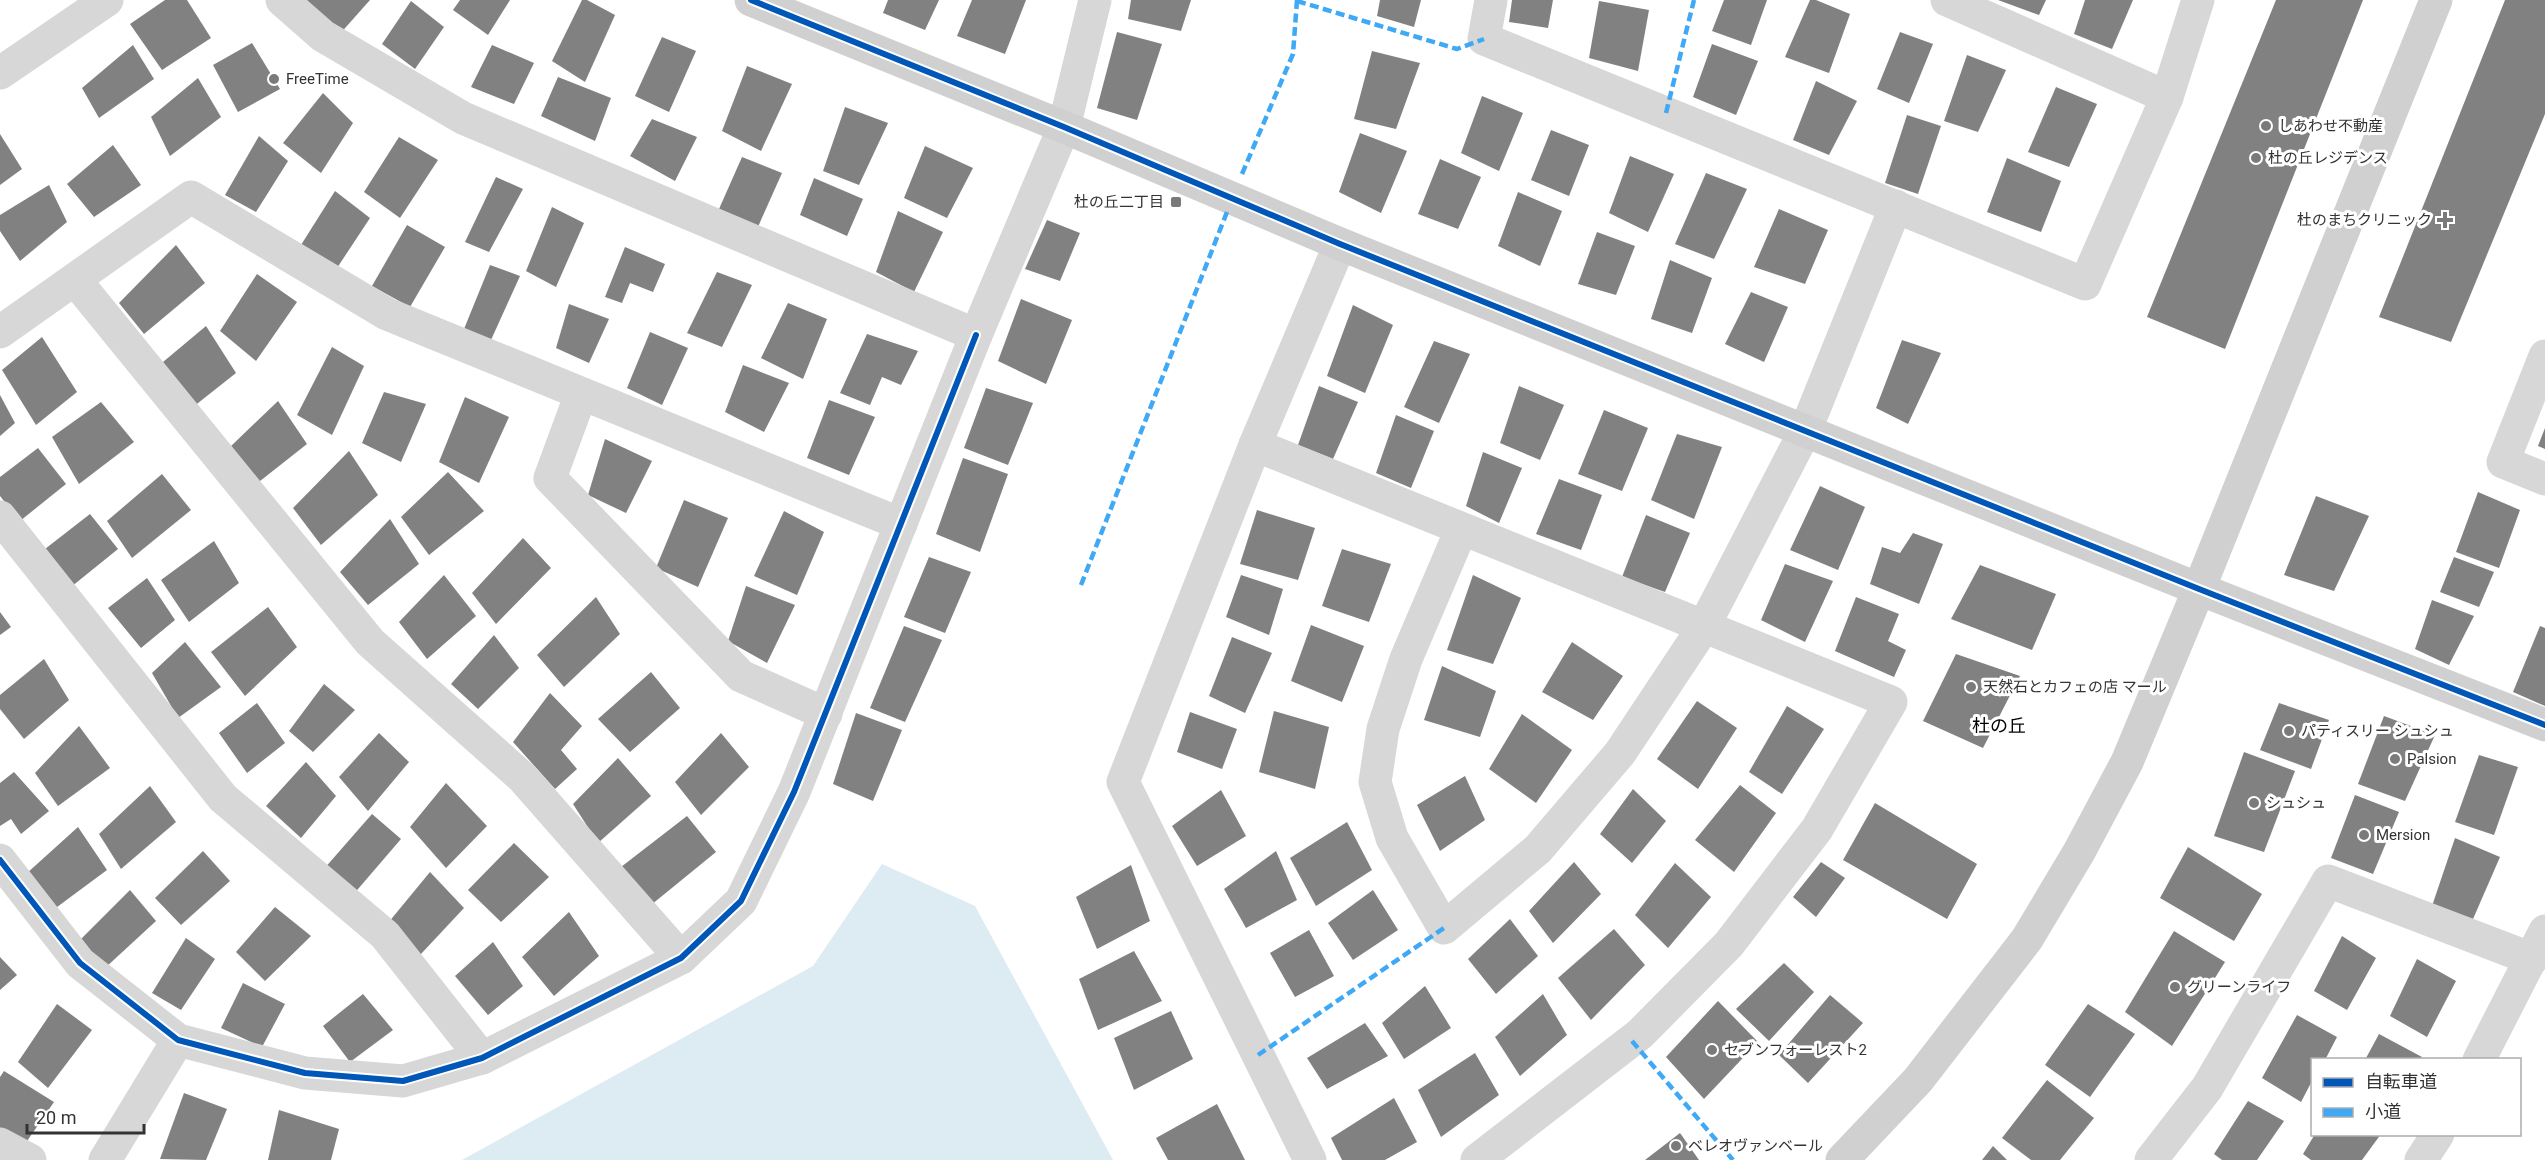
<svg xmlns="http://www.w3.org/2000/svg" width="2545" height="1160" font-family="Roboto,'Noto Sans JP',sans-serif">
  <style>
    .water { fill: #ddebf3 }
    .building { fill: #818181 }
    .lines { fill: none; stroke-linecap: round; stroke-linejoin: round }
    .street { stroke: #d7d7d7; stroke-width: 33 }
    .secondary { stroke: #d0d0d0; stroke-width: 33 }
    .quiet { stroke: #3fa9f5; stroke-width: 4.5; stroke-dasharray: 9 4.5; stroke-linecap: butt }
    .cycleway-casing { stroke: #fff; stroke-width: 10 }
    .cycleway { stroke: #0057b8; stroke-width: 6 }
    .poi-dot { fill: #7a7a7a; stroke: #fff; stroke-width: 2 }
    .labels { text-anchor: middle; dominant-baseline: central; stroke-width: 6; stroke-linejoin: round; paint-order: stroke }
    .poi-label { font-size: 15px; fill: #333; stroke: #fff; text-anchor: start }
    .quarter-label { font-size: 18px; fill: #000; stroke: #fff }
  </style>
  <rect width="100%" height="100%" fill="#fff"/>
  <path class="water" d="M882 864 975 906 1113 1160H462L813 966Z"/>
  <g class="building">
    <path d="M165 0H187L211 38 162 70 130 24Z"/>
    <path d="M306 0H370L338 36Z"/>
    <path d="M460 0H510L488 35 453 10Z"/>
    <path d="M582 0H587L615 15 585 82 552 61Z"/>
    <path d="M888 0H939L925 30 883 13Z"/>
    <path d="M972 0H1026L1005 54 957 36Z"/>
    <path d="M1131 0H1191L1181 31 1128 19Z"/>
    <path d="M1380 0H1421L1414 27 1377 16Z"/>
    <path d="M1512 0H1553L1548 28 1509 22Z"/>
    <path d="M1724 0H1767L1751 45 1712 31Z"/>
    <path d="M1810 0H1816L1850 14 1829 73 1785 57Z"/>
    <path d="M1998 0H2046L2039 15Z"/>
    <path d="M2085 0H2133L2112 49 2074 34Z"/>
    <path d="M2276 0H2363L2225 349 2147 317Z"/>
    <path d="M2505 0H2545V114L2451 342 2379 317Z"/>
    <path d="M411 1 444 27 415 69 382 44Z"/>
    <path d="M1599 1 1649 10 1638 71 1589 58Z"/>
    <path d="M1117 32 1162 44 1137 120 1097 108Z"/>
    <path d="M1900 32 1933 44 1909 103 1877 89Z"/>
    <path d="M662 37 696 51 669 112 635 96Z"/>
    <path d="M252 43 280 89 238 112 213 65Z"/>
    <path d="M1712 44 1758 61 1736 115 1693 97Z"/>
    <path d="M133 45 154 79 99 118 82 88Z"/>
    <path d="M492 45 534 63 514 104 471 87Z"/>
    <path d="M1372 51 1420 63 1396 129 1354 119Z"/>
    <path d="M1967 55 2006 70 1978 132 1944 121Z"/>
    <path d="M747 66 792 84 761 151 722 131Z"/>
    <path d="M558 77 611 98 595 141 541 116Z"/>
    <path d="M198 78 221 117 170 156 151 117Z"/>
    <path d="M1816 81 1857 101 1829 155 1793 140Z"/>
    <path d="M2056 87 2097 104 2069 167 2028 152Z"/>
    <path d="M323 93 353 123 321 173 283 143Z"/>
    <path d="M1482 96 1523 113 1499 171 1461 153Z"/>
    <path d="M845 107 888 123 859 185 823 171Z"/>
    <path d="M1907 115 1941 126 1918 194 1885 183Z"/>
    <path d="M652 119 697 137 675 181 630 156Z"/>
    <path d="M1551 130 1589 145 1569 196 1531 180Z"/>
    <path d="M1360 133 1407 151 1381 213 1339 192Z"/>
    <path d="M0 134 22 169 0 185Z"/>
    <path d="M259 136 288 161 256 212 225 195Z"/>
    <path d="M399 137 438 160 400 218 364 192Z"/>
    <path d="M113 145 141 185 94 217 67 184Z"/>
    <path d="M925 146 973 168 947 218 904 198Z"/>
    <path d="M1630 156 1674 174 1648 232 1609 213Z"/>
    <path d="M742 157 782 173 757 229 719 209Z"/>
    <path d="M2007 158 2061 181 2041 232 1987 212Z"/>
    <path d="M1440 159 1481 177 1458 229 1418 214Z"/>
    <path d="M1706 173 1747 189 1714 259 1675 244Z"/>
    <path d="M496 177 523 189 489 252 465 242Z"/>
    <path d="M814 178 863 199 847 236 800 215Z"/>
    <path d="M49 185 67 222 20 261 0 231V215Z"/>
    <path d="M335 191 370 218 337 268 301 245Z"/>
    <path d="M1518 192 1562 211 1540 266 1498 246Z"/>
    <path d="M552 207 584 223 556 287 526 271Z"/>
    <path d="M1779 209 1828 230 1805 284 1754 267Z"/>
    <path d="M898 211 943 232 914 292 876 272Z"/>
    <path d="M1047 220 1080 233 1060 281 1025 269Z"/>
    <path d="M407 225 445 247 410 307 372 286Z"/>
    <path d="M1597 232 1635 246 1616 295 1578 284Z"/>
    <path d="M176 245 205 283 144 334 119 303Z"/>
    <path d="M625 247 665 264 653 292 630 283 622 303 605 297Z"/>
    <path d="M1670 260 1712 278 1692 333 1651 319Z"/>
    <path d="M490 265 520 276 491 340 464 329Z"/>
    <path d="M717 272 752 285 722 347 687 333Z"/>
    <path d="M257 274 297 302 256 361 220 331Z"/>
    <path d="M1751 292 1788 307 1764 362 1725 344Z"/>
    <path d="M1021 299 1072 320 1046 384 998 361Z"/>
    <path d="M788 303 827 319 803 379 761 358Z"/>
    <path d="M569 304 609 319 589 363 556 348Z"/>
    <path d="M1353 305 1393 325 1365 393 1327 376Z"/>
    <path d="M206 326 236 373 193 407 163 362Z"/>
    <path d="M650 332 688 348 662 405 627 388Z"/>
    <path d="M867 334 918 351 901 385 882 377 870 405 840 393Z"/>
    <path d="M42 337 77 392 36 425 2 370Z"/>
    <path d="M1902 340 1941 353 1908 424 1876 408Z"/>
    <path d="M1434 341 1470 354 1439 423 1404 407Z"/>
    <path d="M332 347 364 366 332 435 297 415Z"/>
    <path d="M743 365 789 383 764 432 725 412Z"/>
    <path d="M1319 386 1358 402 1333 459 1298 445Z"/>
    <path d="M1519 386 1564 405 1540 460 1500 443Z"/>
    <path d="M986 388 1033 403 1008 465 964 448Z"/>
    <path d="M384 392 426 404 401 462 362 443Z"/>
    <path d="M0 395 15 423 0 436Z"/>
    <path d="M465 397 509 417 479 483 439 462Z"/>
    <path d="M829 400 875 417 849 475 807 458Z"/>
    <path d="M278 401 307 444 255 485 229 448Z"/>
    <path d="M101 402 134 442 79 484 52 437Z"/>
    <path d="M1604 410 1648 428 1622 491 1578 474Z"/>
    <path d="M1396 415 1434 431 1411 488 1376 473Z"/>
    <path d="M2545 428V449L2538 446Z"/>
    <path d="M1677 434 1722 447 1694 519 1651 500Z"/>
    <path d="M605 439 652 461 626 513 588 495Z"/>
    <path d="M38 448 66 484 20 521 0 496V477Z"/>
    <path d="M349 451 378 495 321 545 293 508Z"/>
    <path d="M1483 452 1522 468 1499 523 1466 506Z"/>
    <path d="M963 458 1008 474 980 552 936 534Z"/>
    <path d="M448 472 484 511 429 555 401 517Z"/>
    <path d="M162 474 191 510 132 558 107 521Z"/>
    <path d="M1559 479 1602 495 1581 550 1536 534Z"/>
    <path d="M1820 486 1865 507 1838 570 1790 550Z"/>
    <path d="M2478 492 2520 510 2499 568 2456 552Z"/>
    <path d="M2316 496 2369 516 2334 591 2284 575Z"/>
    <path d="M684 500 728 518 698 587 656 568Z"/>
    <path d="M1257 510 1315 528 1298 580 1240 564Z"/>
    <path d="M784 511 824 532 797 595 754 576Z"/>
    <path d="M90 514 118 549 71 587 45 549Z"/>
    <path d="M1646 515 1690 533 1665 592 1622 577Z"/>
    <path d="M390 519 419 564 368 605 340 572Z"/>
    <path d="M1913 533 1943 544 1919 604 1870 584 1882 547 1900 553Z"/>
    <path d="M523 538 551 568 496 624 472 593Z"/>
    <path d="M214 541 239 583 189 622 161 580Z"/>
    <path d="M1342 549 1391 564 1369 622 1322 606Z"/>
    <path d="M929 557 971 572 945 633 904 617Z"/>
    <path d="M2454 557 2494 572 2479 607 2440 592Z"/>
    <path d="M1785 564 1833 581 1805 642 1761 620Z"/>
    <path d="M1980 565 2056 594 2032 650 1951 619Z"/>
    <path d="M444 575 476 616 427 659 399 622Z"/>
    <path d="M1241 575 1283 589 1269 635 1226 617Z"/>
    <path d="M1473 575 1521 598 1493 664 1447 650Z"/>
    <path d="M147 578 175 620 141 648 108 608Z"/>
    <path d="M746 586 795 605 767 663 728 641Z"/>
    <path d="M596 597 620 634 564 687 537 655Z"/>
    <path d="M1856 597 1899 614 1888 641 1906 650 1894 677 1835 651Z"/>
    <path d="M2432 600 2474 616 2449 665 2415 649Z"/>
    <path d="M268 607 297 647 245 696 211 652Z"/>
    <path d="M0 612 11 627 0 635Z"/>
    <path d="M1311 625 1364 646 1342 702 1291 681Z"/>
    <path d="M904 626 942 640 905 722 870 708Z"/>
    <path d="M2540 626 2545 628V706L2513 692Z"/>
    <path d="M494 635 519 668 478 709 451 684Z"/>
    <path d="M1232 637 1272 653 1245 713 1209 696Z"/>
    <path d="M185 642 221 687 178 718 152 673Z"/>
    <path d="M1572 642 1623 676 1593 720 1542 692Z"/>
    <path d="M1956 654 2020 676 1983 748 1923 721Z"/>
    <path d="M44 659 69 700 24 739 0 709V695Z"/>
    <path d="M1442 666 1496 691 1480 737 1424 720Z"/>
    <path d="M651 672 680 708 630 752 598 719Z"/>
    <path d="M324 684 355 710 313 752 289 731Z"/>
    <path d="M550 693 582 726 561 750 577 769 555 789 513 742Z"/>
    <path d="M1697 701 1737 728 1698 789 1657 759Z"/>
    <path d="M257 703 285 743 247 773 219 733Z"/>
    <path d="M2279 703 2329 720 2311 769 2260 750Z"/>
    <path d="M1787 706 1824 729 1782 794 1749 772Z"/>
    <path d="M1274 711 1329 727 1315 789 1259 772Z"/>
    <path d="M1190 712 1237 729 1222 769 1177 752Z"/>
    <path d="M856 713 902 730 873 801 833 784Z"/>
    <path d="M1522 714 1572 750 1536 803 1489 769Z"/>
    <path d="M2384 716 2435 735 2405 801 2358 784Z"/>
    <path d="M79 726 110 768 58 806 35 773Z"/>
    <path d="M379 733 409 762 368 811 339 777Z"/>
    <path d="M721 733 749 767 701 815 675 782Z"/>
    <path d="M2244 752 2295 771 2264 852 2214 836Z"/>
    <path d="M2479 755 2518 767 2494 835 2455 822Z"/>
    <path d="M618 758 651 796 598 843 573 804Z"/>
    <path d="M306 762 336 796 301 838 266 806Z"/>
    <path d="M14 772 49 811 21 834 11 819 0 826V783Z"/>
    <path d="M1465 776 1485 820 1440 851 1417 805Z"/>
    <path d="M446 783 487 826 446 868 410 827Z"/>
    <path d="M1740 785 1776 813 1734 872 1695 840Z"/>
    <path d="M150 786 176 822 121 869 99 834Z"/>
    <path d="M1633 789 1666 821 1632 863 1600 834Z"/>
    <path d="M1221 790 1246 836 1197 866 1172 826Z"/>
    <path d="M2355 795 2399 812 2373 874 2331 858Z"/>
    <path d="M1875 803 1977 864 1947 919 1843 860Z"/>
    <path d="M372 814 401 839 352 896 323 870Z"/>
    <path d="M687 816 716 852 651 905 621 867Z"/>
    <path d="M1347 822 1372 870 1316 906 1290 858Z"/>
    <path d="M78 827 107 870 53 910 26 874Z"/>
    <path d="M2455 838 2500 857 2473 919 2432 906Z"/>
    <path d="M514 843 549 877 501 922 468 890Z"/>
    <path d="M2188 847 2262 894 2234 941 2160 898Z"/>
    <path d="M203 851 230 881 181 925 155 898Z"/>
    <path d="M1276 851 1297 900 1246 928 1224 889Z"/>
    <path d="M1574 862 1601 894 1553 943 1529 911Z"/>
    <path d="M1821 862 1845 878 1816 917 1793 897Z"/>
    <path d="M1675 863 1711 897 1668 948 1635 915Z"/>
    <path d="M1131 865 1150 921 1097 949 1076 897Z"/>
    <path d="M430 872 464 908 420 955 388 923Z"/>
    <path d="M130 890 156 921 105 968 78 942Z"/>
    <path d="M1373 890 1398 930 1353 960 1328 923Z"/>
    <path d="M275 907 311 936 265 981 236 952Z"/>
    <path d="M569 912 599 956 554 996 522 957Z"/>
    <path d="M1510 919 1538 956 1496 994 1468 959Z"/>
    <path d="M1614 929 1645 965 1591 1020 1558 978Z"/>
    <path d="M1309 930 1334 976 1295 997 1270 953Z"/>
    <path d="M2174 931 2225 962 2172 1046 2125 1012Z"/>
    <path d="M2342 936 2376 958 2347 1010 2314 991Z"/>
    <path d="M186 938 215 959 181 1010 152 993Z"/>
    <path d="M493 942 523 986 488 1015 455 976Z"/>
    <path d="M1134 951 1162 1001 1098 1030 1079 979Z"/>
    <path d="M0 957 17 975 0 990Z"/>
    <path d="M2417 959 2456 981 2427 1037 2390 1016Z"/>
    <path d="M1784 963 1814 992 1769 1041 1736 1009Z"/>
    <path d="M243 983 285 1004 262 1047 221 1028Z"/>
    <path d="M1425 986 1451 1028 1404 1059 1382 1023Z"/>
    <path d="M363 994 393 1030 350 1062 323 1026Z"/>
    <path d="M1543 994 1567 1035 1520 1076 1495 1037Z"/>
    <path d="M1830 995 1863 1023 1808 1083 1779 1055Z"/>
    <path d="M1718 1001 1758 1042 1704 1099 1666 1057Z"/>
    <path d="M57 1004 92 1030 48 1088 18 1062Z"/>
    <path d="M2088 1004 2135 1034 2090 1097 2045 1065Z"/>
    <path d="M1171 1011 1193 1059 1134 1090 1114 1038Z"/>
    <path d="M2297 1015 2337 1037 2325 1060H2312V1081L2301 1102 2262 1078Z"/>
    <path d="M1365 1023 1388 1056 1327 1089 1307 1058Z"/>
    <path d="M2379 1034 2422 1057 2420 1060H2365Z"/>
    <path d="M1475 1053 1499 1095 1441 1137 1418 1090Z"/>
    <path d="M4 1071 54 1102 25 1144 0 1130V1077Z"/>
    <path d="M2047 1080 2094 1118 2060 1160H2031L2002 1138Z"/>
    <path d="M184 1093 227 1109 206 1160 160 1159Z"/>
    <path d="M1394 1098 1417 1142 1385 1160H1342L1331 1138Z"/>
    <path d="M2248 1101 2284 1121 2257 1160H2222L2214 1154Z"/>
    <path d="M1217 1104 1245 1160H1168L1156 1138Z"/>
    <path d="M279 1110 339 1129 331 1160H268Z"/>
    <path d="M1680 1133 1699 1160H1645Z"/>
    <path d="M2315 1134H2381L2362 1160H2311L2303 1154Z"/>
    <path d="M1993 1146 2007 1160H1982Z"/>
  </g>
  <g class="lines">
    <g class="street">
      <path d="M282 0 323 36 463 118 976 335 1064 127 1095 0"/>
      <path d="M1491 0 1484 39 2085 284 2167 97 2198 0"/>
      <path d="M1947 0 2167 97"/>
      <path d="M0 73 107 0"/>
      <path d="M76 281 370 642 523 778 681 958"/>
      <path d="M0 332 191 197 387 314 901 524"/>
      <path d="M2545 356 2503 462 2545 479"/>
      <path d="M581 394 550 478 741 676 826 714"/>
      <path d="M1255 445 1891 702 1817 829 1729 944 1640 1034 1477 1160"/>
      <path d="M0 517 223 798 385 935 482 1058"/>
      <path d="M1461 530 1406 659 1383 729 1375 782 1392 838 1444 928 1538 849 1620 753 1703 628 1806 429 1896 206"/>
      <path d="M0 860 80 963 178 1040 305 1073 403 1081 482 1058 681 958 741 901 794 792 976 335"/>
      <path d="M2479 1060 2545 931"/>
      <path d="M0 1144 30 1160"/>
      <path d="M105 1160 178 1040"/>
      <path d="M1310 1160 1123 782 1255 445 1340 244"/>
      <path d="M2151 1160 2207 1088 2328 881 2532 959"/>
      <path d="M2421 1160 2438 1134"/>
    </g>
    <g class="secondary">
      <path d="M751 0 1064 127 1340 244 2199 589 2545 725"/>
      <path d="M1842 1160 1918 1080 2027 939 2079 852 2127 762 2199 589 2436 0"/>
    </g>
    <g class="quiet">
      <path d="M1297 1 1457 49 1484 39"/>
      <path d="M1666 113 1694 0"/>
      <path d="M1242 174 1293 54 1297 0"/>
      <path d="M1081 585 1227 212"/>
      <path d="M1632 1041 1733 1160"/>
      <path d="M1258 1055 1444 928"/>
    </g>
    <defs>
      <g id="cycleway">
        <path d="M751 0 1064 127 1340 244 2199 589 2545 725"/>
        <path d="M0 860 80 963 178 1040 305 1073 403 1081 482 1058 681 958 741 901 794 792 976 335"/>
      </g>
    </defs>
    <use href="#cycleway" class="cycleway-casing"/>
    <use href="#cycleway" class="cycleway"/>
  </g>
  <g class="poi-dot">
    <circle cx="274" cy="79" r="6"/>
    <circle cx="2266" cy="126" r="6"/>
    <circle cx="2256" cy="158" r="6"/>
    <rect x="1170" y="196" width="12" height="12" rx="3"/>
    <path d="M2442 211h6v6h6v6h-6v6h-6v-6h-6v-6h6z"/>
    <circle cx="1971" cy="687" r="6"/>
    <circle cx="2289" cy="731" r="6"/>
    <circle cx="2395" cy="759" r="6"/>
    <circle cx="2254" cy="803" r="6"/>
    <circle cx="2364" cy="835" r="6"/>
    <circle cx="2175" cy="987" r="6"/>
    <circle cx="1712" cy="1050" r="6"/>
    <circle cx="1676" cy="1146" r="6"/>
  </g>
  <g class="labels">
    <g class="poi-label">
      <text x="286" y="79">FreeTime</text>
      <text x="2278" y="126">しあわせ不動産</text>
      <text x="2268" y="158">杜の丘レジデンス</text>
      <text x="1164" y="202" text-anchor="end">杜の丘二丁目</text>
      <text x="2432" y="220" text-anchor="end">杜のまちクリニック</text>
      <text x="1983" y="687">天然石とカフェの店 マール</text>
      <text x="2301" y="731">パティスリー シュシュ</text>
      <text x="2407" y="759">Palsion</text>
      <text x="2266" y="803">シュシュ</text>
      <text x="2376" y="835">Mersion</text>
      <text x="2187" y="987">グリーンライフ</text>
      <text x="1724" y="1050">セブンフォーレスト2</text>
      <text x="1688" y="1146">ベレオヴァンベール</text>
    </g>
    <g class="quarter-label">
      <text x="1999" y="725">杜の丘</text>
    </g>
  </g>
  <rect x="2311" y="1058" width="210" height="78" fill="#ffffff" stroke="#adadad" stroke-width="1.5"/>
  <rect x="2323" y="1078" width="30" height="9" fill="#0057b8" stroke="#adadad" stroke-width="1.5"/>
  <text x="2365" y="1088" font-size="18" fill="#333333">自転車道</text>
  <rect x="2323" y="1108" width="30" height="9" fill="#3fa9f5" stroke="#adadad" stroke-width="1.5"/>
  <text x="2365" y="1118" font-size="18" fill="#333333">小道</text>
  <path d="M27 1124v9h117v-9" fill="none" stroke="#333333" stroke-width="3"/>
  <text x="36" y="1124" font-size="18" fill="#333333" stroke="#ffffff" stroke-width="4.5" paint-order="stroke">20 m</text>
</svg>
